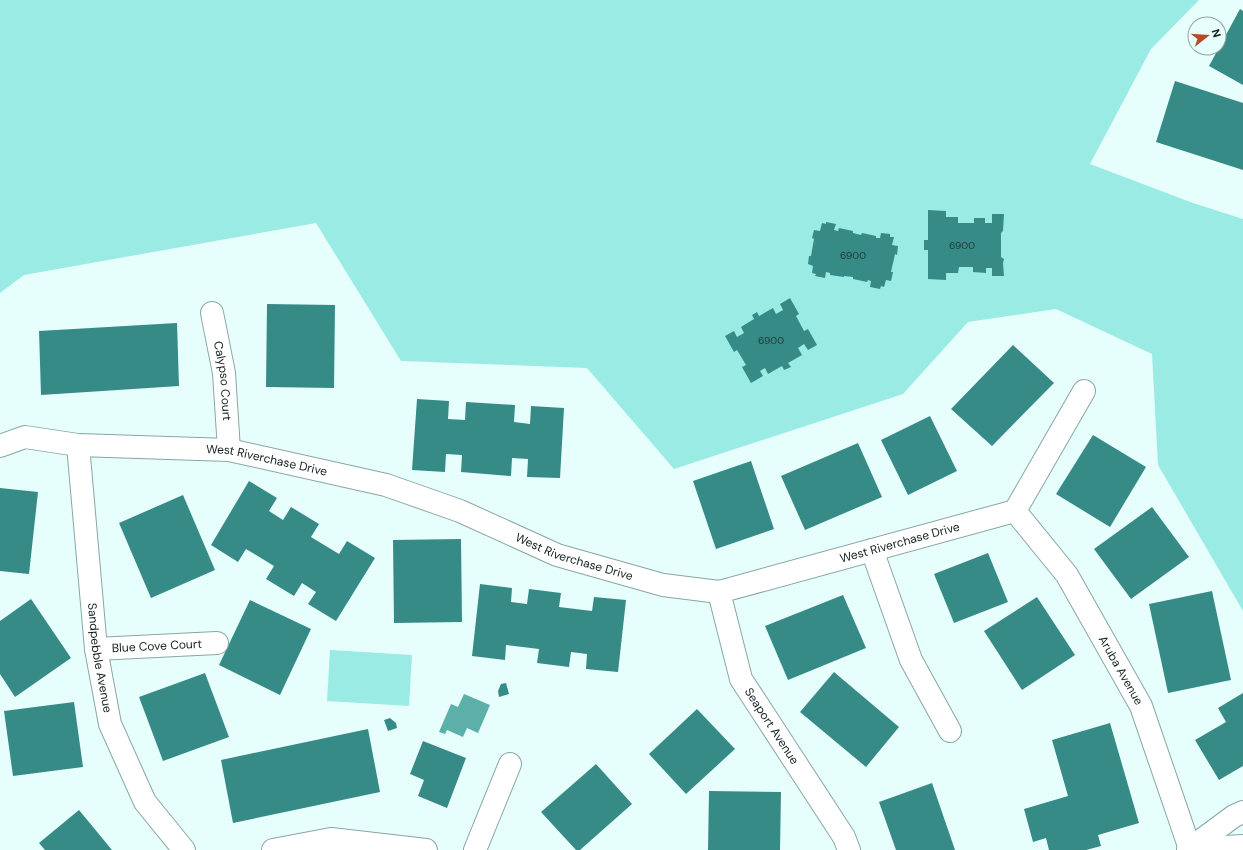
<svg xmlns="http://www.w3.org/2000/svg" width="1243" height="850" font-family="'DM Sans',sans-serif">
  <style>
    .green { fill: #9bebe5 }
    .water { fill: #5dafa9 }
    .building { fill: #378b86 }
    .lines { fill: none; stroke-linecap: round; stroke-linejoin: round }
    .minor-casing { stroke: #88a6a4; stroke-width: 24 }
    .minor { stroke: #fff; stroke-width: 22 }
    .labels { text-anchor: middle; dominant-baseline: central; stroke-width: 3; stroke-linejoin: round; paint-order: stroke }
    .number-label { font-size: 10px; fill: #1c3a38 }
    .street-label { font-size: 12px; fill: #131f1e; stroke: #e6fffc }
  </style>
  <rect width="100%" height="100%" fill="#e6fffc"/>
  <g class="green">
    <path d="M0 0H1199L1151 49 1090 164 1193 203 1243 219V611L1158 465 1152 354 1056 309 968 322 903 394 674 469 587 368 401 361 316 223 24 275 0 293Z"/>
    <path d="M330 650 412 655 409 706 327 701Z"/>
  </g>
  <path class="water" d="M464 694 490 705 478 733 467 728 463 737 447 730 445 734 439 732 451 704 458 707Z"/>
  <g class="building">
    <path d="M1240 9 1243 11V85L1209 66Z"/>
    <path d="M1175 81 1243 103V170L1156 142Z"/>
    <path d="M928 210 946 211V217H958V223H974V218H985V223H992V214H1004L1003 231 1001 233V257L1004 259 1003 263 1004 276H992V268H986V273L973 272V267H959L958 273H946V280L928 279V250H924V240H928Z"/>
    <path d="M826 222 836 224 834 230 838 231 839 228 853 231V233L861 235 862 233 876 236V238H880L881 233 890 234V237H894L892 245 898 246 897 255 895 254 891 272H893L891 281 886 280 884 287 881 286 880 289 870 287 871 281 868 280 867 282 853 279V277L844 276V277L830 275V273L826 272 825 278 815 276 816 274 812 273 813 266 808 264 809 256H811L814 239 812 238 814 230 820 231 822 223 826 224Z"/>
    <path d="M790 298 799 314 796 316 804 331 808 329 817 345 808 350 804 344 798 348 802 355 788 363 791 367 784 370 782 366 768 374 765 368 760 371 763 376 751 383 742 367 746 365 737 350 734 352 725 336 734 331 737 337 744 333 741 327 754 319 752 315 757 312 759 316 773 308 776 314 783 310 780 304Z"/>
    <path d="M267 304 335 305 334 388 266 387Z"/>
    <path d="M177 323 179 386 41 395 39 331Z"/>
    <path d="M1013 345 1054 383 992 446 951 409Z"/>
    <path d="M417 399 449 401 448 419 465 420 466 402 515 405 514 422 530 424 531 406 564 408 560 478 527 477 528 459 512 458 511 476 461 472 462 455 446 454 445 472 412 470Z"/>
    <path d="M930 416 957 471 908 495 881 440Z"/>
    <path d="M1093 435 1146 467 1110 527 1056 494Z"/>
    <path d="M858 443 882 497 805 530 781 476Z"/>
    <path d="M751 461 774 529 716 549 693 481Z"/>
    <path d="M249 481 277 498 269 511 283 520 291 507 319 524 311 537 339 554 347 541 375 558 336 621 308 604 316 592 302 583 294 596 266 579 274 566 246 549 238 562 211 545Z"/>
    <path d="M0 488 38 492 29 574 0 571Z"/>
    <path d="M183 495 215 570 151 598 119 523Z"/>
    <path d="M1152 507 1189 557 1131 599 1094 549Z"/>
    <path d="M461 539 462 622 394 623 393 540Z"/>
    <path d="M988 553 1008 602 954 623 934 574Z"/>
    <path d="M480 584 512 588 511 602 527 604 529 589 561 593 559 607 592 611 594 597 626 600 618 672 586 669 587 654 571 652 569 667 537 663 539 649 506 645 505 660 472 656Z"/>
    <path d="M1212 591 1231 680 1168 693 1149 604Z"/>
    <path d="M843 595 866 648 788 680 765 626Z"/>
    <path d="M1037 597 1075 655 1022 690 984 631Z"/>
    <path d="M31 599 71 658 15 697 0 674V621Z"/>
    <path d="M250 600 311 629 280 695 219 665Z"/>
    <path d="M834 672 899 727 866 767 800 712Z"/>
    <path d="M205 673 229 737 163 761 139 697Z"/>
    <path d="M506 683 509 694 499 697 498 691 501 684Z"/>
    <path d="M1243 693V766L1219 780 1195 740 1226 722 1218 708Z"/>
    <path d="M74 702 83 767 13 776 4 711Z"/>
    <path d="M697 709 735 749 686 794 649 754Z"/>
    <path d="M390 718 396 723 397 728 388 731 384 720Z"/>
    <path d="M1110 723 1139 823 1098 835 1101 846 1086 850H1049L1046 838 1033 842 1024 809 1068 796 1052 740Z"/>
    <path d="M368 729 380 792 233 823 221 760Z"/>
    <path d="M423 741 466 758 447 808 418 796 424 780 410 774Z"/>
    <path d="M596 764 632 804 580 850H576L541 812Z"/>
    <path d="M932 783 955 850H896L879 802Z"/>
    <path d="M709 791 781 792 780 850H708Z"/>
    <path d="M79 810 112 850H45L39 843Z"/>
  </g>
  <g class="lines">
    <defs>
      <g id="minor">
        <path id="s1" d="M212 313 224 373 229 450"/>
        <path id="s2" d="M78 445 96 649 110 724 145 802 184 850"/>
        <path id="s3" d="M0 446 25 437 78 445 229 450 386 485 460 511 557 555 663 585 719 592 1015 511 1084 391"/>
        <path id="s4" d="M1015 511 1067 575 1141 706 1190 849"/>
        <path d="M872 550 911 660 950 731"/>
        <path id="s5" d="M719 592 741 679 844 837 849 850"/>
        <path id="s6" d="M96 649 217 643"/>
        <path d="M1190 849 1243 846"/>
        <path d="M273 850 331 839 426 850"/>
        <path d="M475 850 510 764"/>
        <path d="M1188 850 1234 816 1243 812"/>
      </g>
    </defs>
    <use href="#minor" class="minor-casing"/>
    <use href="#minor" class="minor"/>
  </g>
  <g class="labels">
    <g class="number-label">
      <text x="962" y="245">6900</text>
      <text x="853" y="255">6900</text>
      <text x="771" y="340">6900</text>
    </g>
    <g class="street-label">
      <text stroke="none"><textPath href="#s1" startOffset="69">Calypso Court</textPath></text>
      <text stroke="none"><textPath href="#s3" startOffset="270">West Riverchase Drive</textPath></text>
      <text stroke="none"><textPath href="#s3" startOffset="931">West Riverchase Drive</textPath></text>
      <text stroke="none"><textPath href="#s3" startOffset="594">West Riverchase Drive</textPath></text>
      <text stroke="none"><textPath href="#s6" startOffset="61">Blue Cove Court</textPath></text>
      <text stroke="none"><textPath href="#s2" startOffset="214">Sandpebble Avenue</textPath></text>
      <text stroke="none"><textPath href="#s4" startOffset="192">Aruba Avenue</textPath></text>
      <text stroke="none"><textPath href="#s5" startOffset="146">Seaport Avenue</textPath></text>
    </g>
  </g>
  <g transform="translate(1207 36) rotate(73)"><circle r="19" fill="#e6fffc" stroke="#92a5a3"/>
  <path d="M0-3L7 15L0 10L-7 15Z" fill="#b44d26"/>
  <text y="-6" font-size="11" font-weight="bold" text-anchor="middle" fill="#131f1e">N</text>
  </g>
</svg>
